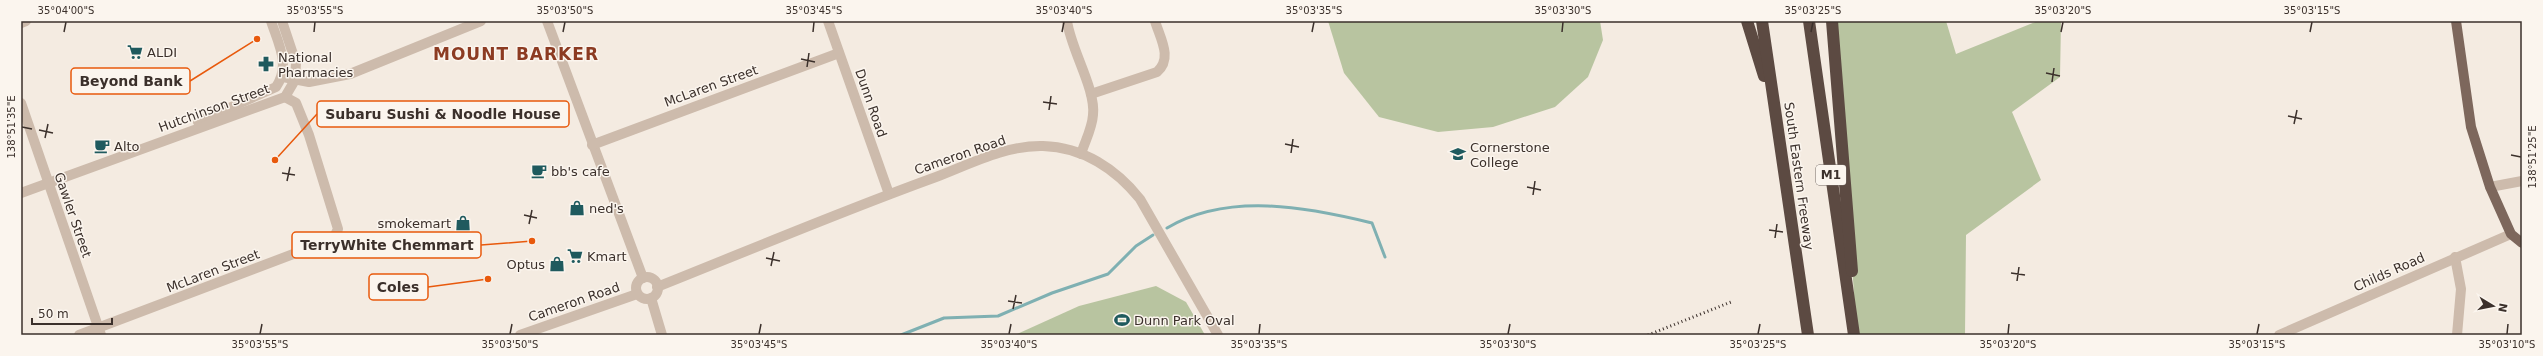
<svg xmlns="http://www.w3.org/2000/svg" width="2543" height="356" font-family="'DejaVu Sans',sans-serif">
  <style>
    .green { fill: #b8c4a0 }
    .lines { fill: none; stroke-linecap: round; stroke-linejoin: round }
    .stream { stroke: #7fb0b2; stroke-width: 3 }
    .minor { stroke: #cdbbac; stroke-width: 10 }
    .major { stroke: #7d675c; stroke-width: 10 }
    .highway { stroke: #5c4a42; stroke-width: 12 }
    .rail { stroke: #3b302b; stroke-width: 3; stroke-dasharray: 1 3; stroke-linecap: butt }
    .ticks { fill: none; stroke: #3b302b; stroke-width: 1.5 }
    .labels { text-anchor: middle; dominant-baseline: central; stroke-width: 3; stroke-linejoin: round; paint-order: stroke }
    .shield { fill: #fbf5ee; stroke: #756b66; stroke-width: 1 }
    .shield-label { font-size: 12px; font-weight: bold; fill: #3b302b }
    .poi-label { font-size: 13px; fill: #3b302b; stroke: #fbf5ee; text-anchor: start }
    .street-label { font-size: 13px; fill: #3b302b; stroke: #fbf5ee }
    .district-label { font-size: 17px; font-weight: bold; letter-spacing: 1px; fill: #8c3b22; stroke: #fbf5ee }
    .leader { fill: none; stroke: #e8590c; stroke-width: 1.5 }
    .callout-dot { fill: #e8590c; stroke: #fbf5ee; stroke-width: 1.5 }
    .callout { fill: #fbf5ee; stroke: #e8590c; stroke-width: 1.5 }
    .callout-label { font-size: 14px; text-anchor: middle; font-weight: bold; fill: #3b302b }
    .neatline { fill: none; stroke: #3b302b; stroke-width: 1.5 }
    .ticks-label { font-size: 10px; text-anchor: middle; fill: #3b302b }
  </style>
  <rect width="100%" height="100%" fill="#f4ebe1"/>
  <g class="green">
    <path d="M1328 21H1600L1603 40 1588 77 1555 107 1493 127 1438 132 1379 117 1344 73Z"/>
    <path d="M1832 21H1946L1956 54 2038 21H2061L2060 77 2012 112 2041 180 1966 235 1965 335H1854V292Z"/>
    <path d="M1156 286 1186 302 1205 335H1015L1079 306Z"/>
  </g>
  <g class="lines">
    <g class="stream">
      <path d="M1167 228C1228 192 1306 207 1372 223L1385 257"/>
      <path d="M901 335 944 318 998 316 1052 293 1108 274 1136 246 1153 235"/>
    </g>
    <g class="minor">
      <path d="M282 21 296 63 295 80"/>
      <path d="M547 21 643 278"/>
      <path d="M828 21 889 194"/>
      <path d="M1067 21C1071 50 1096 89 1093 115 1092 129 1085 141 1081 154"/>
      <path d="M21 23 26 21"/>
      <path d="M283 77 309 82 350 74 481 21"/>
      <path d="M1091 94 1157 72C1173 58 1160 38 1155 21"/>
      <path d="M21 103 101 335"/>
      <path d="M198 122 276 87C291 65 278 43 271 21"/>
      <path d="M592 145 839 53"/>
      <path d="M2490 187 2522 181"/>
      <path d="M21 193 285 97 295 80"/>
      <path d="M2455 257 2461 289 2457 335"/>
      <circle cx="647" cy="288" r="11"/>
      <path d="M657 287C750 250 842 211 936 177 970 164 1006 145 1043 146 1083 147 1116 169 1140 199L1218 335"/>
      <path d="M651 298 662 335"/>
      <path d="M79 335 333 239 338 229 309 135 296 103 285 97"/>
      <path d="M520 335 637 294"/>
      <path d="M2279 335 2511 234"/>
    </g>
    <path class="major" d="M2456 21 2471 127 2490 187 2511 234 2522 243"/>
    <g class="highway">
      <path d="M1747 21 1764 76"/>
      <path d="M1762 21 1808 335"/>
      <path d="M1809 21 1854 335"/>
      <path d="M1832 21 1852 271"/>
    </g>
    <path class="rail" d="M1648 335 1731 302"/>
  </g>
  <path class="ticks" d="M64 32 66 22M314 32 315 22M563 32 565 22M813 32 814 22M1062 32 1064 22M1312 32 1314 22M1562 32 1563 22M1811 32 1813 22M2061 32 2063 22M2310 32 2312 22M801 59 815 62M807 67 809 53M2046 73 2060 76M2052 82 2054 68M1043 102 1057 104M1049 110 1051 96M2288 116 2302 119M2294 124 2297 110M22 127 32 129M39 130 53 133M45 138 48 124M1285 144 1299 147M1291 153 1293 139M2511 155 2521 157M282 173 295 175M287 181 290 167M1527 187 1541 190M1533 195 1535 181M524 215 537 218M529 224 532 210M1769 230 1783 232M1775 238 1777 224M766 258 780 261M771 266 774 252M2011 273 2025 275M2017 281 2019 267M1008 301 1022 303M1013 309 1016 295M260 334 262 324M510 334 512 324M759 334 761 324M1009 334 1011 324M1259 334 1260 324M1508 334 1510 324M1758 334 1760 324M2008 334 2009 324M2257 334 2259 324M2507 334 2508 324"/>
  <defs>
    <symbol id="supermarket-bare" viewBox="-9 -9 18 18"><path d="M-6-5.5h2.5l.6 2H6L4.5 2H-2.5L-4.4-4H-6ZM-1.5 3.2a1.3 1.3 0 1 0 .1 0ZM3 3.2a1.3 1.3 0 1 0 .1 0Z" fill="#1f5a5e" stroke="#fbf5ee" stroke-width="2.5" paint-order="stroke"/></symbol>
    <symbol id="pharmacy-bare" viewBox="-9 -9 18 18"><path d="M-2-6h4v4h4v4h-4v4h-4v-4h-4v-4h4Z" fill="#1f5a5e" stroke="#fbf5ee" stroke-width="2.5" paint-order="stroke"/></symbol>
    <symbol id="cafe-bare" viewBox="-9 -9 18 18"><path d="M-5.5-4.5H6V0H3Q3 3.5 0 3.5H-2.5Q-5.5 3.5-5.5 0ZM3-3.2v2h1.7v-2ZM-6 4.5H4V6H-6Z" fill="#1f5a5e" stroke="#fbf5ee" stroke-width="2.5" paint-order="stroke"/></symbol>
    <symbol id="school-bare" viewBox="-9 -9 18 18"><path d="M0-5L7-2L0 1L-7-2ZM-4 1L0 2.5L4 1V4Q0 6-4 4Z" fill="#1f5a5e" stroke="#fbf5ee" stroke-width="2.5" paint-order="stroke"/></symbol>
    <symbol id="shop-bare" viewBox="-9 -9 18 18"><path d="M-5-2.5h2.3a2.7 3.5 0 0 1 5.4 0H5L5.5 6h-11ZM-1.5-2.5h3a1.5 2.3 0 0 0-3 0Z" fill="#1f5a5e" stroke="#fbf5ee" stroke-width="2.5" paint-order="stroke"/></symbol>
    <symbol id="stadium-bare" viewBox="-9 -9 18 18"><path d="M0-5a6.5 5 0 1 0 0 10a6.5 5 0 1 0 0-10ZM-3.5-1.8h7v3.6h-7Z" fill="#1f5a5e" stroke="#fbf5ee" stroke-width="2.5" paint-order="stroke"/></symbol>
  </defs>
  <g fill-rule="evenodd">
    <use href="#supermarket-bare" x="124" y="41" width="22" height="22"/>
    <use href="#pharmacy-bare" x="255" y="53" width="22" height="22"/>
    <use href="#cafe-bare" x="91" y="135" width="22" height="22"/>
    <use href="#school-bare" x="1447" y="143" width="22" height="22"/>
    <use href="#cafe-bare" x="528" y="160" width="22" height="22"/>
    <use href="#shop-bare" x="566" y="197" width="22" height="22"/>
    <use href="#shop-bare" x="452" y="212" width="22" height="22"/>
    <use href="#supermarket-bare" x="564" y="245" width="22" height="22"/>
    <use href="#shop-bare" x="546" y="253" width="22" height="22"/>
    <use href="#stadium-bare" x="1111" y="309" width="22" height="22"/>
  </g>
  <g class="labels">
    <rect class="shield" x="1816" y="165" width="30" height="20" rx="3"/>
    <g class="shield-label">
      <text x="1831" y="175">M1</text>
    </g>
    <g class="poi-label">
      <text x="147" y="52">ALDI</text>
      <text x="278" y="57">National<tspan x="278" dy="15">Pharmacies</tspan></text>
      <text x="114" y="146">Alto</text>
      <text x="1470" y="147">Cornerstone<tspan x="1470" dy="15">College</tspan></text>
      <text x="551" y="171">bb's cafe</text>
      <text x="589" y="208">ned's</text>
      <text x="451" y="223" text-anchor="end">smokemart</text>
      <text x="587" y="256">Kmart</text>
      <text x="545" y="264" text-anchor="end">Optus</text>
      <text x="1134" y="320">Dunn Park Oval</text>
    </g>
    <g class="street-label">
      <text transform="translate(711 86) rotate(-20)">McLaren Street</text>
      <text transform="translate(871 103) rotate(71)">Dunn Road</text>
      <text transform="translate(214 108) rotate(-20)">Hutchinson Street</text>
      <text transform="translate(960 155) rotate(-19)">Cameron Road</text>
      <text transform="translate(1799 176) rotate(82)">South Eastern Freeway</text>
      <text transform="translate(73 215) rotate(71)">Gawler Street</text>
      <text transform="translate(213 271) rotate(-21)">McLaren Street</text>
      <text transform="translate(2389 272) rotate(-24)">Childs Road</text>
      <text transform="translate(574 302) rotate(-19)">Cameron Road</text>
    </g>
    <g class="district-label">
      <text x="516" y="54">MOUNT BARKER</text>
    </g>
  </g>
  <path class="leader" d="M257 39L190 81M275 160L317 114M532 241L481 245M488 279L428 287"/>
  <g class="callout-dot">
    <circle cx="257" cy="39" r="4"/>
    <circle cx="275" cy="160" r="4"/>
    <circle cx="532" cy="241" r="4"/>
    <circle cx="488" cy="279" r="4"/>
  </g>
  <g class="callout">
    <rect x="71" y="68" width="119" height="26" rx="4"/>
    <rect x="317" y="101" width="252" height="26" rx="4"/>
    <rect x="292" y="232" width="189" height="26" rx="4"/>
    <rect x="369" y="274" width="59" height="26" rx="4"/>
  </g>
  <g class="callout-label">
    <text x="131" y="86">Beyond Bank</text>
    <text x="443" y="119">Subaru Sushi &amp; Noodle House</text>
    <text x="387" y="250">TerryWhite Chemmart</text>
    <text x="398" y="292">Coles</text>
  </g>
  <rect width="2543" height="356" fill="none" stroke="#fbf5ee" stroke-width="44"/>
  <g transform="translate(2493 306) rotate(100)" stroke="#fbf5ee" stroke-width="3" paint-order="stroke">
  <path d="M0-3L7 15L0 10L-7 15Z" fill="#3b302b"/>
  <text y="-6" font-size="11" font-weight="bold" text-anchor="middle" fill="#3b302b">N</text>
  </g>
  <path d="M32 318v6h80v-6" fill="none" stroke="#3b302b" stroke-width="2"/>
  <text x="38" y="318" font-size="12" fill="#3b302b" stroke="#fbf5ee" stroke-width="3" paint-order="stroke">50 m</text>
  <rect x="22" y="22" width="2499" height="312" class="neatline"/>
  <g class="ticks-label">
    <text x="66" y="14">35°04'00"S</text>
    <text x="315" y="14">35°03'55"S</text>
    <text x="565" y="14">35°03'50"S</text>
    <text x="814" y="14">35°03'45"S</text>
    <text x="1064" y="14">35°03'40"S</text>
    <text x="1314" y="14">35°03'35"S</text>
    <text x="1563" y="14">35°03'30"S</text>
    <text x="1813" y="14">35°03'25"S</text>
    <text x="2063" y="14">35°03'20"S</text>
    <text x="2312" y="14">35°03'15"S</text>
    <text transform="translate(11 127) rotate(-90)" y="4">138°51'35"E</text>
    <text transform="translate(2532 157) rotate(-90)" y="4">138°51'25"E</text>
    <text x="260" y="348">35°03'55"S</text>
    <text x="510" y="348">35°03'50"S</text>
    <text x="759" y="348">35°03'45"S</text>
    <text x="1009" y="348">35°03'40"S</text>
    <text x="1259" y="348">35°03'35"S</text>
    <text x="1508" y="348">35°03'30"S</text>
    <text x="1758" y="348">35°03'25"S</text>
    <text x="2008" y="348">35°03'20"S</text>
    <text x="2257" y="348">35°03'15"S</text>
    <text x="2507" y="348">35°03'10"S</text>
  </g>
</svg>
